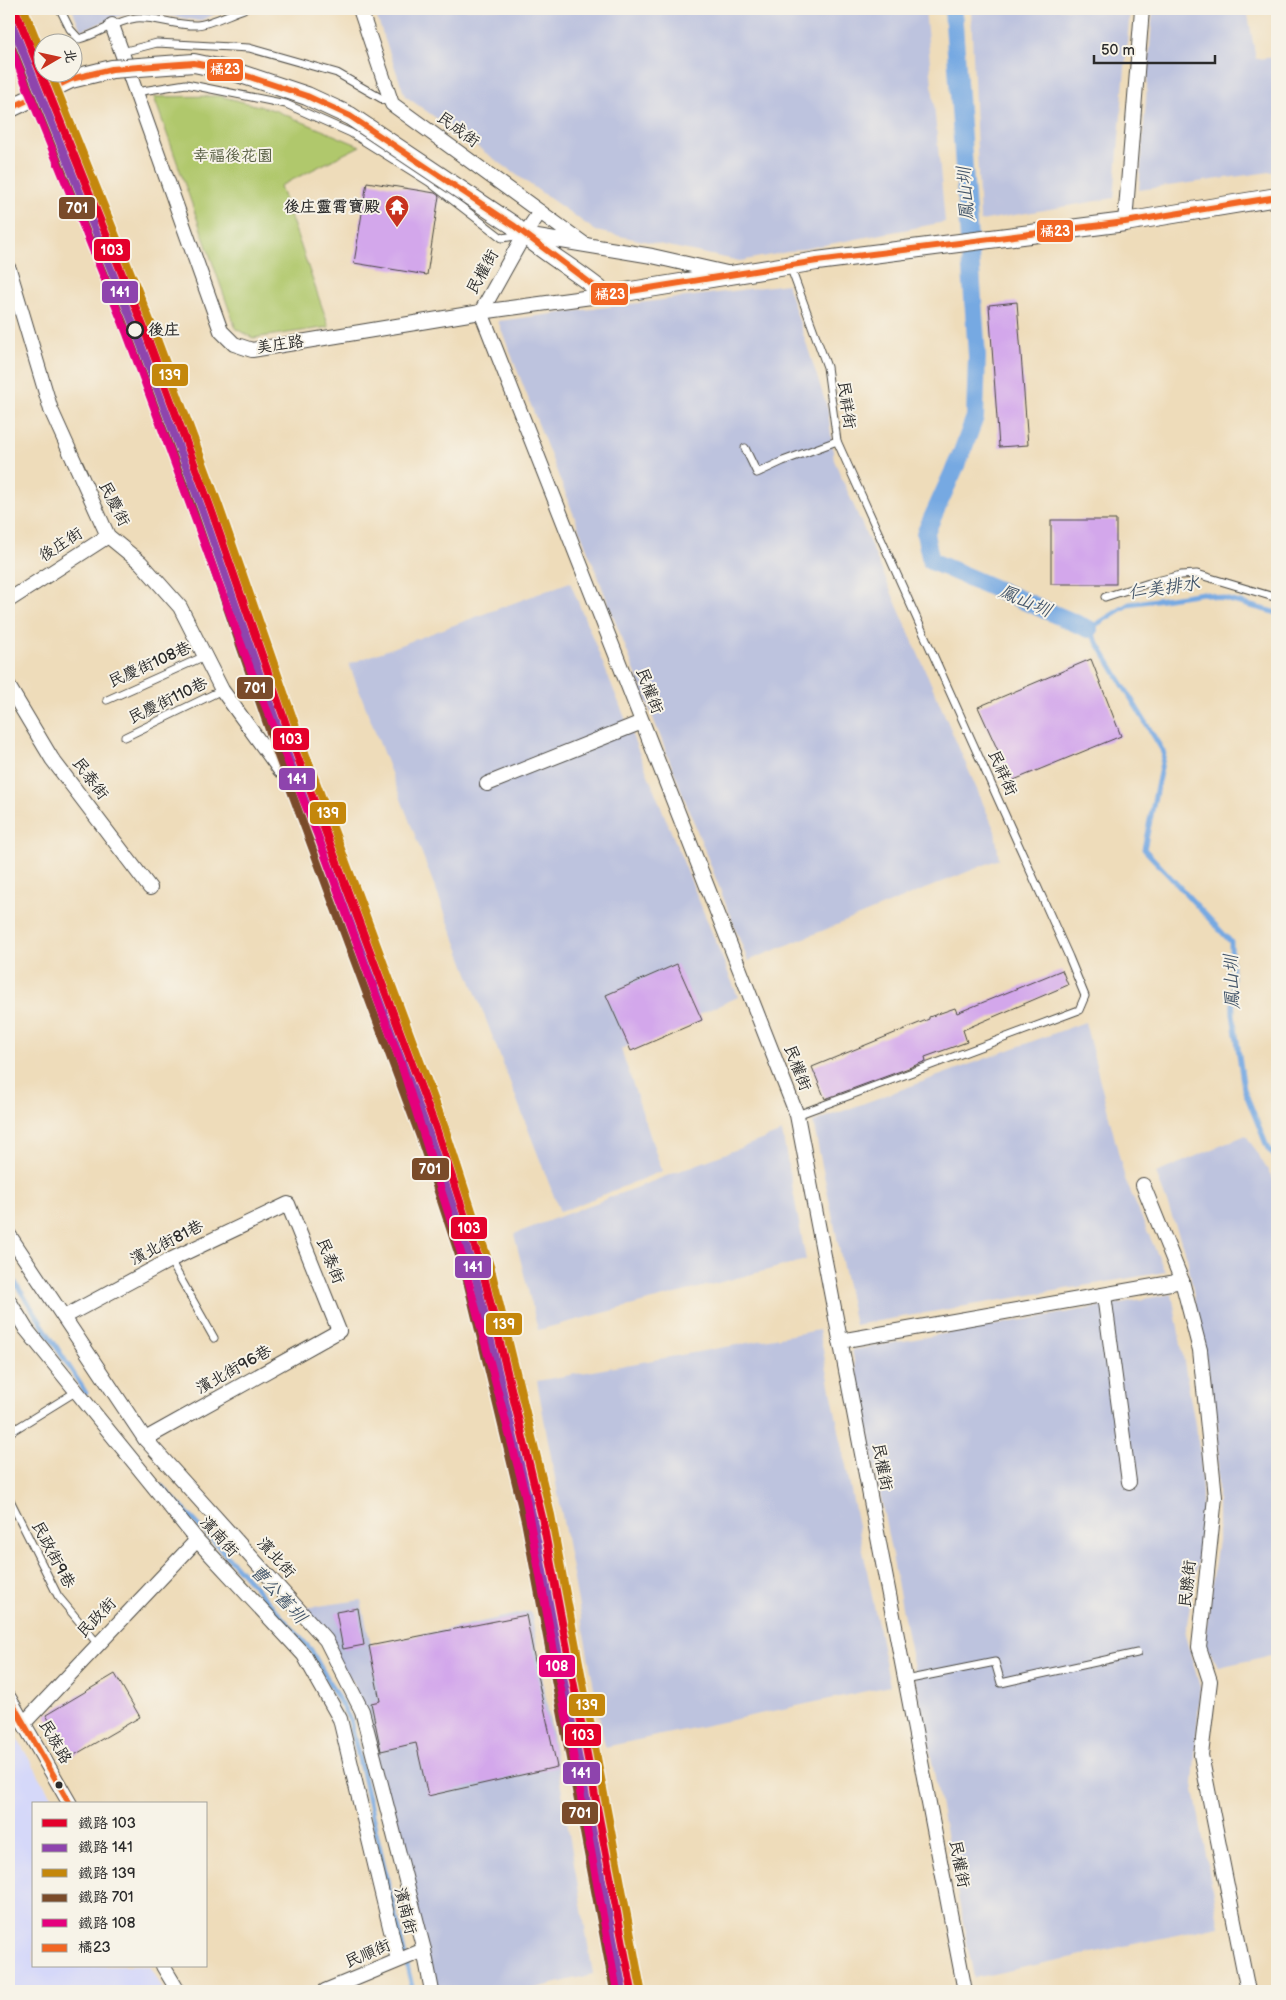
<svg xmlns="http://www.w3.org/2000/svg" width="1286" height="2000" font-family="'Balsamiq Sans','LXGW WenKai TC',sans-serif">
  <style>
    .built { fill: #d5d8f9 }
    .industrial { fill: #bdc3de }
    .green { fill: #b0c86c; stroke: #6e7a4c }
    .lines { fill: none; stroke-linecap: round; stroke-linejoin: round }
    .stream { stroke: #76a9e2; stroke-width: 5 }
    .canal { stroke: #76a9e2; stroke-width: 18 }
    .building { fill: #d3a7eb }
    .service-casing { stroke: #484640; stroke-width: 9 }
    .minor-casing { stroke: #484640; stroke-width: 16 }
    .tertiary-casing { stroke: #484640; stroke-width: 20 }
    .service { stroke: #fff; stroke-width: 7 }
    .minor { stroke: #fff; stroke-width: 14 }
    .tertiary { stroke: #fff; stroke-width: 18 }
    .tertiary-bridge-casing { stroke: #484640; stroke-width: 20; stroke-linecap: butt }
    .tertiary-bridge { stroke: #fff; stroke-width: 18 }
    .bus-1-casing { stroke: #f7f3e8; stroke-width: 10 }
    .bus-1 { stroke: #f26522; stroke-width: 6 }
    .rail-1-casing { stroke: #f7f3e8; stroke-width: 11 }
    .rail-2-casing { stroke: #f7f3e8; stroke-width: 11 }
    .rail-3-casing { stroke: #f7f3e8; stroke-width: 11 }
    .rail-4-casing { stroke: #f7f3e8; stroke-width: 11 }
    .rail-5-casing { stroke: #f7f3e8; stroke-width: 11 }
    .rail-1 { stroke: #e4002b; stroke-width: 8 }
    .rail-2 { stroke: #8e44ad; stroke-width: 8 }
    .rail-3 { stroke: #c4870b; stroke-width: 8 }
    .rail-4 { stroke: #7a4b2a; stroke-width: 8 }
    .rail-5 { stroke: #e5007d; stroke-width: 8 }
    .stop-dot { fill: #f7f3e8; stroke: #2b2b2b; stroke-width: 2.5 }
    .bus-dot { fill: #2b2b2b; stroke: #f7f3e8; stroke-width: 2 }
    .labels { text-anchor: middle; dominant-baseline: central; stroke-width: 4; stroke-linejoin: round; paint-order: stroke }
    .street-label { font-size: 16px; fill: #2b2b2b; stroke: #f7f3e8 }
    .park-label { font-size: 16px; fill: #535a3e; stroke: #f7f3e8 }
    .poi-label { font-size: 16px; font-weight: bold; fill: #2b2b2b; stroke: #f7f3e8; text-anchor: end }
    .stop-label { font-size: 16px; font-weight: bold; fill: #2b2b2b; stroke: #f7f3e8; text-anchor: start }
    .water-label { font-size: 18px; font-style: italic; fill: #45576b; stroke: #f7f3e8 }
    .line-badge { stroke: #f7f3e8; stroke-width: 2 }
    .badge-label { font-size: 14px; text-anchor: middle; font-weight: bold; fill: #fff }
  </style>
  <rect width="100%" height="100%" fill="#f7f3e8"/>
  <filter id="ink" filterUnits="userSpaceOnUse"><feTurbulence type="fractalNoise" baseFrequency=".02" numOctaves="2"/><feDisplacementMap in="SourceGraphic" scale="10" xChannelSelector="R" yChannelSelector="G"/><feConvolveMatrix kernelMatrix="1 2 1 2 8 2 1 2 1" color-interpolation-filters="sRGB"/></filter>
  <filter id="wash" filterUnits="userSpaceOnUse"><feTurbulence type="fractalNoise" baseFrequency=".0096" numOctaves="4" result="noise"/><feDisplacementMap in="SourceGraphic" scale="20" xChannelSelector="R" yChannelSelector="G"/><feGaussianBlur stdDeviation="1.12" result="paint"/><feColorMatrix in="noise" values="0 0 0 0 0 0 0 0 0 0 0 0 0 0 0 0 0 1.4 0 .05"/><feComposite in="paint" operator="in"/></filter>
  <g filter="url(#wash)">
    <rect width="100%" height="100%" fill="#eedcba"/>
    <path class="built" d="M12 1730 56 1804H34V1966H150L164 1991H9V1733Z"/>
    <g class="industrial">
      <path d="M72 9H227L199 21 137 10 81 30Z"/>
      <path d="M374 9H925L945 222 740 261 596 231 405 96Z"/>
      <path d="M971 9H1130L1114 198 980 221Z"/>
      <path d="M1153 9H1247L1256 59 1277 57V171L1139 190Z"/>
      <path d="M787 284 828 410 834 460 995 831 999 859 748 961 498 321Z"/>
      <path d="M570 582 738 997 621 1049 662 1171 560 1212 349 664Z"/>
      <path d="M1085 1022 1125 1179 1165 1272 855 1325 813 1122Z"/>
      <path d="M782 1132 806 1260 538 1330 514 1234Z"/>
      <path d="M1246 1135 1277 1185V1291L1272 1316 1277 1315V1654L1219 1667 1204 1644 1218 1540V1428L1187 1257 1156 1173Z"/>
      <path d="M1172 1294 1201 1458 1203 1533 1185 1635 1200 1687 1193 1784 1219 1926 974 1978 852 1350Z"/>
      <path d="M819 1330 890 1686 605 1747 537 1381Z"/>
      <path d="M361 1600 371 1646 531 1611 593 1974 525 1991H435L354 1683 297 1609Z"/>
    </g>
    <path class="green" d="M220 96 274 110 360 146 280 186 329 327 253 338 236 329 154 97Z"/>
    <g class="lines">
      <g class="stream">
        <path d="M1277 613 1203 593 1129 604 1089 629 1164 753 1144 849 1231 942 1233 1014 1244 1089 1268 1149 1277 1159"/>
        <path d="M9 1273 86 1393"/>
        <path d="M162 1487 210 1537 311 1650 350 1720 413 1991"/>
      </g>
      <path class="canal" d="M953 9 977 356 975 417 962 452 925 534 931 561 1089 629"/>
    </g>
    <g id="blocks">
      <g class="building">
        <path d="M367 182 435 193 439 196 427 275 354 263Z"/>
        <path d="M1017 302 1028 445 999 447 989 305Z"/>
        <rect x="1051" y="520" width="65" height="64"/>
        <path d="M1091 659 1121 736 1009 782 997 756 1000 755 978 707Z"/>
        <path d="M677 964 702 1020 631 1051 606 995Z"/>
        <path d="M1062 970 1068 985 963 1030 967 1042 925 1057 926 1061 906 1069 825 1099 812 1067 929 1019V1017L955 1008 957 1013Z"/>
        <path d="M358 1608 364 1645 343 1649 336 1612Z"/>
        <path d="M526 1615 536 1666H535L557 1767 428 1796 416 1743 381 1751 371 1703 380 1701 369 1646Z"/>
        <path d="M115 1674 140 1717 71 1757 46 1715Z"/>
      </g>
    </g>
  </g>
  <g filter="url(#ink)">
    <use href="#blocks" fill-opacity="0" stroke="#484640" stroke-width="1"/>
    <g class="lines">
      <defs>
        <g id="service">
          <path d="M60 9 70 29 79 39C99 34 115 21 136 18 153 16 177 26 197 25 210 24 231 13 244 9"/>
          <path d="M122 52 157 43 249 48 337 73 391 104"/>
          <path d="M136 92 186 84 286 104 351 133 429 182 502 238 522 235"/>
          <path d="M790 266 827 367 837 441 1069 957 1085 996 1079 1010 797 1115"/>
          <path d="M745 448 757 473 783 461 837 441"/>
          <path d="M1105 597 1149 583 1181 575 1197 574 1277 598"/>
          <path d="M107 700 205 656"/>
          <path d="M125 737 222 690"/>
          <path d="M170 1260 214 1338"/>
          <path d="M9 1433 77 1391"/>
          <path d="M9 1498 58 1596 97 1643"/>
          <path d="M905 1680 995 1662 1001 1683 1137 1653"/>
        </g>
        <g id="minor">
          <path d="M360 9 392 104 584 244"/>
          <path d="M112 25 221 331 234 344 252 350 481 312 606 295"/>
          <path d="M540 212 524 235 481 312 797 1115 965 1991"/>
          <path d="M1125 222 1142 9"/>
          <path d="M525 235 652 256 727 273"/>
          <path d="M9 269 51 410 108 536 141 563 180 607 222 690 280 770"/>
          <path d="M9 600 108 536"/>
          <path d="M9 687 52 759 150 888"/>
          <path d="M487 784 642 722"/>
          <path d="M1143 1185 1182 1281 1200 1350 1215 1497 1199 1647 1210 1681 1201 1755 1248 1991"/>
          <path d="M9 1235 145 1439 326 1640 362 1711 424 1950 432 1991"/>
          <path d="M1104 1295 1129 1482"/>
          <path d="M9 1301 26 1329 197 1540 304 1655 340 1719 398 1960"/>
          <path d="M64 1317 170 1260 288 1204 339 1331 145 1439"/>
          <path d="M840 1341 1182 1281"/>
          <path d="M9 1698 70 1804"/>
          <path d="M24 1723 197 1540"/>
          <path d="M163 1966 178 1991"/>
          <path d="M325 1991 424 1950"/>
        </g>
        <path id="tertiary" d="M513 225C542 252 577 270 606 295L817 261 1125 222 1277 197"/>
      </defs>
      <use href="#service" class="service-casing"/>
      <use href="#minor" class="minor-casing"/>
      <use href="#tertiary" class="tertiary-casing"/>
      <use href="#service" class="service"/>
      <use href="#minor" class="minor"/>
      <use href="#tertiary" class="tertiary"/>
      <defs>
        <path id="tertiary-bridge" d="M9 109 71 79 112 69 194 63 232 71 307 96 350 116 513 225"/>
      </defs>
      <use href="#tertiary-bridge" class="tertiary-bridge-casing"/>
      <use href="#tertiary-bridge" class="tertiary-bridge"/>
      <defs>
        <g id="bus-1">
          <path d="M9 109 71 79 112 69 194 63 232 71 307 96 350 116 513 225 606 295 817 261 1125 222 1277 197"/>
          <path d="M9 1698 70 1804"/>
        </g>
      </defs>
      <use href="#bus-1" class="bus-1-casing"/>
      <use href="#bus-1" class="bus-1"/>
      <defs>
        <path id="rail-1" d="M15 9 143 326 211 509 295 750 437 1131 483 1272 542 1517 632 1991"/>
        <path id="rail-2" d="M9 17 135 329 203 512 287 753 429 1134 475 1274 533 1519 623 1991"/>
        <g id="rail-3">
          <path d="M24 9 42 54"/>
          <path d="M50 72 151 323 219 506 303 747 445 1128 491 1269 551 1515 641 1989"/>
        </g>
        <path id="rail-4" d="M9 40 127 332 195 515 278 756 420 1137 466 1277 525 1521 614 1991"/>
        <path id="rail-5" d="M9 43 127 334 250 668 317 834 401 1064 461 1253 524 1490 617 1991"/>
      </defs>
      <use href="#rail-1" class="rail-1-casing"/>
      <use href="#rail-2" class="rail-2-casing"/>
      <use href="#rail-3" class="rail-3-casing"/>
      <use href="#rail-4" class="rail-4-casing"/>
      <use href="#rail-5" class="rail-5-casing"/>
      <use href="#rail-1" class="rail-1"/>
      <use href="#rail-2" class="rail-2"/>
      <use href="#rail-3" class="rail-3"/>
      <use href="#rail-4" class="rail-4"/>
      <use href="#rail-5" class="rail-5"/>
    </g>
  </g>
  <defs>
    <symbol id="temple-pin" viewBox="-11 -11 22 30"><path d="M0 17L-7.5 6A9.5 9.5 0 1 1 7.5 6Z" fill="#c8321e" stroke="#f7f3e8"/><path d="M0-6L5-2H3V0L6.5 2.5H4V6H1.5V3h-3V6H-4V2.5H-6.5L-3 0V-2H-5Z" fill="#fff"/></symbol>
  </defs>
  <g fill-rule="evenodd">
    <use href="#temple-pin" x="383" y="193" width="28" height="38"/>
  </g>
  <circle class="stop-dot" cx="135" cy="330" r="8"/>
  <circle class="bus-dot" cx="59" cy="1785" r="4.5"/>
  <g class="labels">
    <g class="street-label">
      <text transform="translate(458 130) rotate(36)">民成街</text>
      <text transform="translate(483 272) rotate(-61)">民權街</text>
      <text transform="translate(280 345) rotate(-8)">美庄路</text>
      <text transform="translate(846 405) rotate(82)">民祥街</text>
      <text transform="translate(114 504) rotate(63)">民慶街</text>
      <text transform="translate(61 545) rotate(-33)">後庄街</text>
      <text transform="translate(150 665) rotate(-24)">民慶街108巷</text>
      <text transform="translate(649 691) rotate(69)">民權街</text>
      <text transform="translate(168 701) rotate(-26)">民慶街110巷</text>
      <text transform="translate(1002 773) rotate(66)">民祥街</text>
      <text transform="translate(90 779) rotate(53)">民泰街</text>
      <text transform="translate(797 1068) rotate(69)">民權街</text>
      <text transform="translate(167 1243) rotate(-27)">濱北街81巷</text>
      <text transform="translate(330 1261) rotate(68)">民泰街</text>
      <text transform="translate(234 1370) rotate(-29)">濱北街96巷</text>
      <text transform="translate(882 1467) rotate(79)">民權街</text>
      <text transform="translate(219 1537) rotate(48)">濱南街</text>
      <text transform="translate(53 1555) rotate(62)">民政街9巷</text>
      <text transform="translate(276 1558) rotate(48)">濱北街</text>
      <text transform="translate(1188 1584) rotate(-84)">民勝街</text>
      <text transform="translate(97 1618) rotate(-46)">民政街</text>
      <text transform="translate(55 1742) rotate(60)">民族路</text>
      <text transform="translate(959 1864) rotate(79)">民權街</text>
      <text transform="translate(405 1911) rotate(76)">濱南街</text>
      <text transform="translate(368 1954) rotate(-23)">民順街</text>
    </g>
    <g class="park-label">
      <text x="233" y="156">幸福後花園</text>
    </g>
    <g class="poi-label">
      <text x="380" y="207">後庄靈霄寶殿</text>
    </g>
    <g class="stop-label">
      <text x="148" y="330">後庄</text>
    </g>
    <g class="water-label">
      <text transform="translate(966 194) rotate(-94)">鳳山圳</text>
      <text transform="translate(1164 588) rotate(-8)">仁美排水</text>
      <text transform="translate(1025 601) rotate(23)">鳳山圳</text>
      <text transform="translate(1232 982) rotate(-92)">鳳山圳</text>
      <text transform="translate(278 1594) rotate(47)">曹公舊圳</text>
    </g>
  </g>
  <g class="line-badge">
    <rect x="206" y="58" width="38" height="24" rx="5" fill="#f26522"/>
    <rect x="58" y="196" width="38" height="24" rx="5" fill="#7a4b2a"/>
    <rect x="1036" y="219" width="38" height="24" rx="5" fill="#f26522"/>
    <rect x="93" y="238" width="38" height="24" rx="5" fill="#e4002b"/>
    <rect x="101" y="280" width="38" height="24" rx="5" fill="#8e44ad"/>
    <rect x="590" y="282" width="39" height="24" rx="5" fill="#f26522"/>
    <rect x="151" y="363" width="38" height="24" rx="5" fill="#c4870b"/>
    <rect x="236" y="676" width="38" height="24" rx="5" fill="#7a4b2a"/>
    <rect x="272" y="727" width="38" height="24" rx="5" fill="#e4002b"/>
    <rect x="278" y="767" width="38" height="24" rx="5" fill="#8e44ad"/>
    <rect x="309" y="801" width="38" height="24" rx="5" fill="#c4870b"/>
    <rect x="411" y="1157" width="39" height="24" rx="5" fill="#7a4b2a"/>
    <rect x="450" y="1216" width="38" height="24" rx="5" fill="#e4002b"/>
    <rect x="454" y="1255" width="38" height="24" rx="5" fill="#8e44ad"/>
    <rect x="485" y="1312" width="38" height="24" rx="5" fill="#c4870b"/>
    <rect x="538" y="1654" width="38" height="24" rx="5" fill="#e5007d"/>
    <rect x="568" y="1693" width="38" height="24" rx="5" fill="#c4870b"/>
    <rect x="564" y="1723" width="38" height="24" rx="5" fill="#e4002b"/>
    <rect x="562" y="1761" width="39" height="24" rx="5" fill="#8e44ad"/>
    <rect x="561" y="1801" width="38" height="24" rx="5" fill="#7a4b2a"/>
  </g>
  <g class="badge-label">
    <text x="225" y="74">橘23</text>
    <text x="77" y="213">701</text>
    <text x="1055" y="236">橘23</text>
    <text x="112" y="255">103</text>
    <text x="120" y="297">141</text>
    <text x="610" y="299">橘23</text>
    <text x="170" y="380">139</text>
    <text x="255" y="693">701</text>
    <text x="291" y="744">103</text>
    <text x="297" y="784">141</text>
    <text x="328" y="818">139</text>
    <text x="430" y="1174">701</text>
    <text x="469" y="1233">103</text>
    <text x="473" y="1272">141</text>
    <text x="504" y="1329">139</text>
    <text x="557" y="1671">108</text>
    <text x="587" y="1710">139</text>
    <text x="583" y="1740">103</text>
    <text x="581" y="1778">141</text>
    <text x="580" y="1818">701</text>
  </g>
  <rect width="1286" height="2000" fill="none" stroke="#f7f3e8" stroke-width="30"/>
  <rect x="32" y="1802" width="175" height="165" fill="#f7f3e8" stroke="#a5a39c"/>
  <rect x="42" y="1819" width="25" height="8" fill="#e4002b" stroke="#a5a39c"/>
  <text x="78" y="1828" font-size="15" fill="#2b2b2b">鐵路 103</text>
  <rect x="42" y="1844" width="25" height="8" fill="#8e44ad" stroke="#a5a39c"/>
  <text x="78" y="1852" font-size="15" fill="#2b2b2b">鐵路 141</text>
  <rect x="42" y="1869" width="25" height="8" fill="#c4870b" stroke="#a5a39c"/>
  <text x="78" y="1878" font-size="15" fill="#2b2b2b">鐵路 139</text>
  <rect x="42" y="1894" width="25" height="8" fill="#7a4b2a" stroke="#a5a39c"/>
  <text x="78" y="1902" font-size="15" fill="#2b2b2b">鐵路 701</text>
  <rect x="42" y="1919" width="25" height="8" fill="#e5007d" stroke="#a5a39c"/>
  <text x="78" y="1928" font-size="15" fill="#2b2b2b">鐵路 108</text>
  <rect x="42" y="1944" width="25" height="8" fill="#f26522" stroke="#a5a39c"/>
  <text x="78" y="1952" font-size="15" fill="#2b2b2b">橘23</text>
  <g transform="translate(58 58) rotate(81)"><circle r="24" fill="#f7f3e8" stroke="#a5a39c"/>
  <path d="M0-4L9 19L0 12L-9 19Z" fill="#c8321e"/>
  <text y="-8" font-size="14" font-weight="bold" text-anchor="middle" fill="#2b2b2b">北</text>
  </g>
  <path d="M1094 55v8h121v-8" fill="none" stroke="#2b2b2b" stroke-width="2.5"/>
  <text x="1101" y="55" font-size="15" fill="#2b2b2b" stroke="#f7f3e8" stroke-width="4" paint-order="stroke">50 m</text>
</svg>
